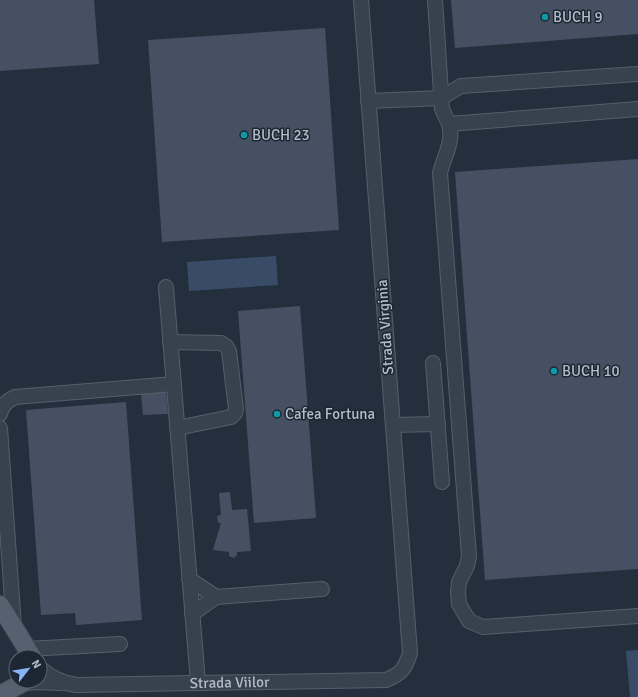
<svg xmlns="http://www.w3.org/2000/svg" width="638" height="697" font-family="Signika,sans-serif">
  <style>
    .water { fill: #394c67 }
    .building { fill: #455162 }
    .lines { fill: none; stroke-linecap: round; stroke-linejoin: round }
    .minor-casing { stroke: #565f6c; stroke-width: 16 }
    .major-casing { stroke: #414a57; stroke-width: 20 }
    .minor { stroke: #38414e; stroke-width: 14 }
    .major { stroke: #56606e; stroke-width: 18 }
    .culture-dot { fill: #0f9aa8; stroke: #1d2633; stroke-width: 1.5 }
    .labels { text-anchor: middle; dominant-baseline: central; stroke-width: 3; stroke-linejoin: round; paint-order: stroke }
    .poi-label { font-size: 15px; fill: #b4bcc9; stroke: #1d2633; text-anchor: start }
    .street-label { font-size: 15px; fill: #b4bcc9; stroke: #1d2633 }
  </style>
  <rect width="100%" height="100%" fill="#242f3e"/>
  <g class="water">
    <path d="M276 256 278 285 189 291 187 262Z"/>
    <path d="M638 650V697H630L626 651Z"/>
  </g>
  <g class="building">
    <path d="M0 0H94L99 64 0 71Z"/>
    <path d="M451 0H638V34L455 48Z"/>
    <path d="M325 28 339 230 162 242 148 40Z"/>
    <path d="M638 159V569L485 580 455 172Z"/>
    <path d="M300 306 316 518 254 523 238 311Z"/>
    <path d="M166 391 168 414 143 415 141 393Z"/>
    <path d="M126 402 142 620 76 625 75 613 41 615 26 410Z"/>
    <path d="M230 492 232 510 247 509 251 551 237 552V555L234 558 229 556V552L213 550 221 523H218L217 516 221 515 219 493Z"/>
  </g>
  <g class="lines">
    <defs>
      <g id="minor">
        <path d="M435 0 442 109C444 114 447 119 449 124 454 142 444 156 440 173L469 556 467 566 459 582 458 592 459 604 469 621 483 627 638 616"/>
        <path d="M368 101 441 98 461 86 638 74"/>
        <path d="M449 124 638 109"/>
        <path d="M166 287 198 683"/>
        <path d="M170 342 221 343 226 346 229 351 236 409 235 413 231 417 177 428"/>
        <path d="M433 363 442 482"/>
        <path d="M0 414C2 405 7 401 15 397L174 384"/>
        <path d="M393 425 438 424"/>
        <path d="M0 428 14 627"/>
        <path d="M189 579 216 597"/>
        <path d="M192 614 216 597 322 589"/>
        <path d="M27 649 120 644"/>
        <path id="s1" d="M40 668C51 678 62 683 76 685L386 680C401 674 405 669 410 653L361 0"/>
        <path d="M21 684 36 682 60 683"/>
      </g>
      <g id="major">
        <path d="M0 605 32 657"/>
        <path d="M0 695 26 681"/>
      </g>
    </defs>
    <use href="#minor" class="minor-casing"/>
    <use href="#major" class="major-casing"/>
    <use href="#minor" class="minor"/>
    <use href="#major" class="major"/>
  </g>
  <g class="culture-dot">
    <circle cx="545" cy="17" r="4"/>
    <circle cx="244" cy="135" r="4"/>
    <circle cx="554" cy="371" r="4"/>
    <circle cx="277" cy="414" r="4"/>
  </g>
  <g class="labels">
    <g class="poi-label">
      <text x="553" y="17">BUCH 9</text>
      <text x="252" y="135">BUCH 23</text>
      <text x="562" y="371">BUCH 10</text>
      <text x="285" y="414">Cafea Fortuna</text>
    </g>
    <g class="street-label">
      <text transform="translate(385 327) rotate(-94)">Strada Virginia</text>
      <text stroke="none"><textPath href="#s1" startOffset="194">Strada Viilor</textPath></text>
    </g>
  </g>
  <g transform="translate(28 669) rotate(59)"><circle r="19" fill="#1d2633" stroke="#59626f"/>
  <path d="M0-3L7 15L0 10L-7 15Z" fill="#8ab4f8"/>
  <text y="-6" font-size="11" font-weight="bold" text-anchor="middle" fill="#b4bcc9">N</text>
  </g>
</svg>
